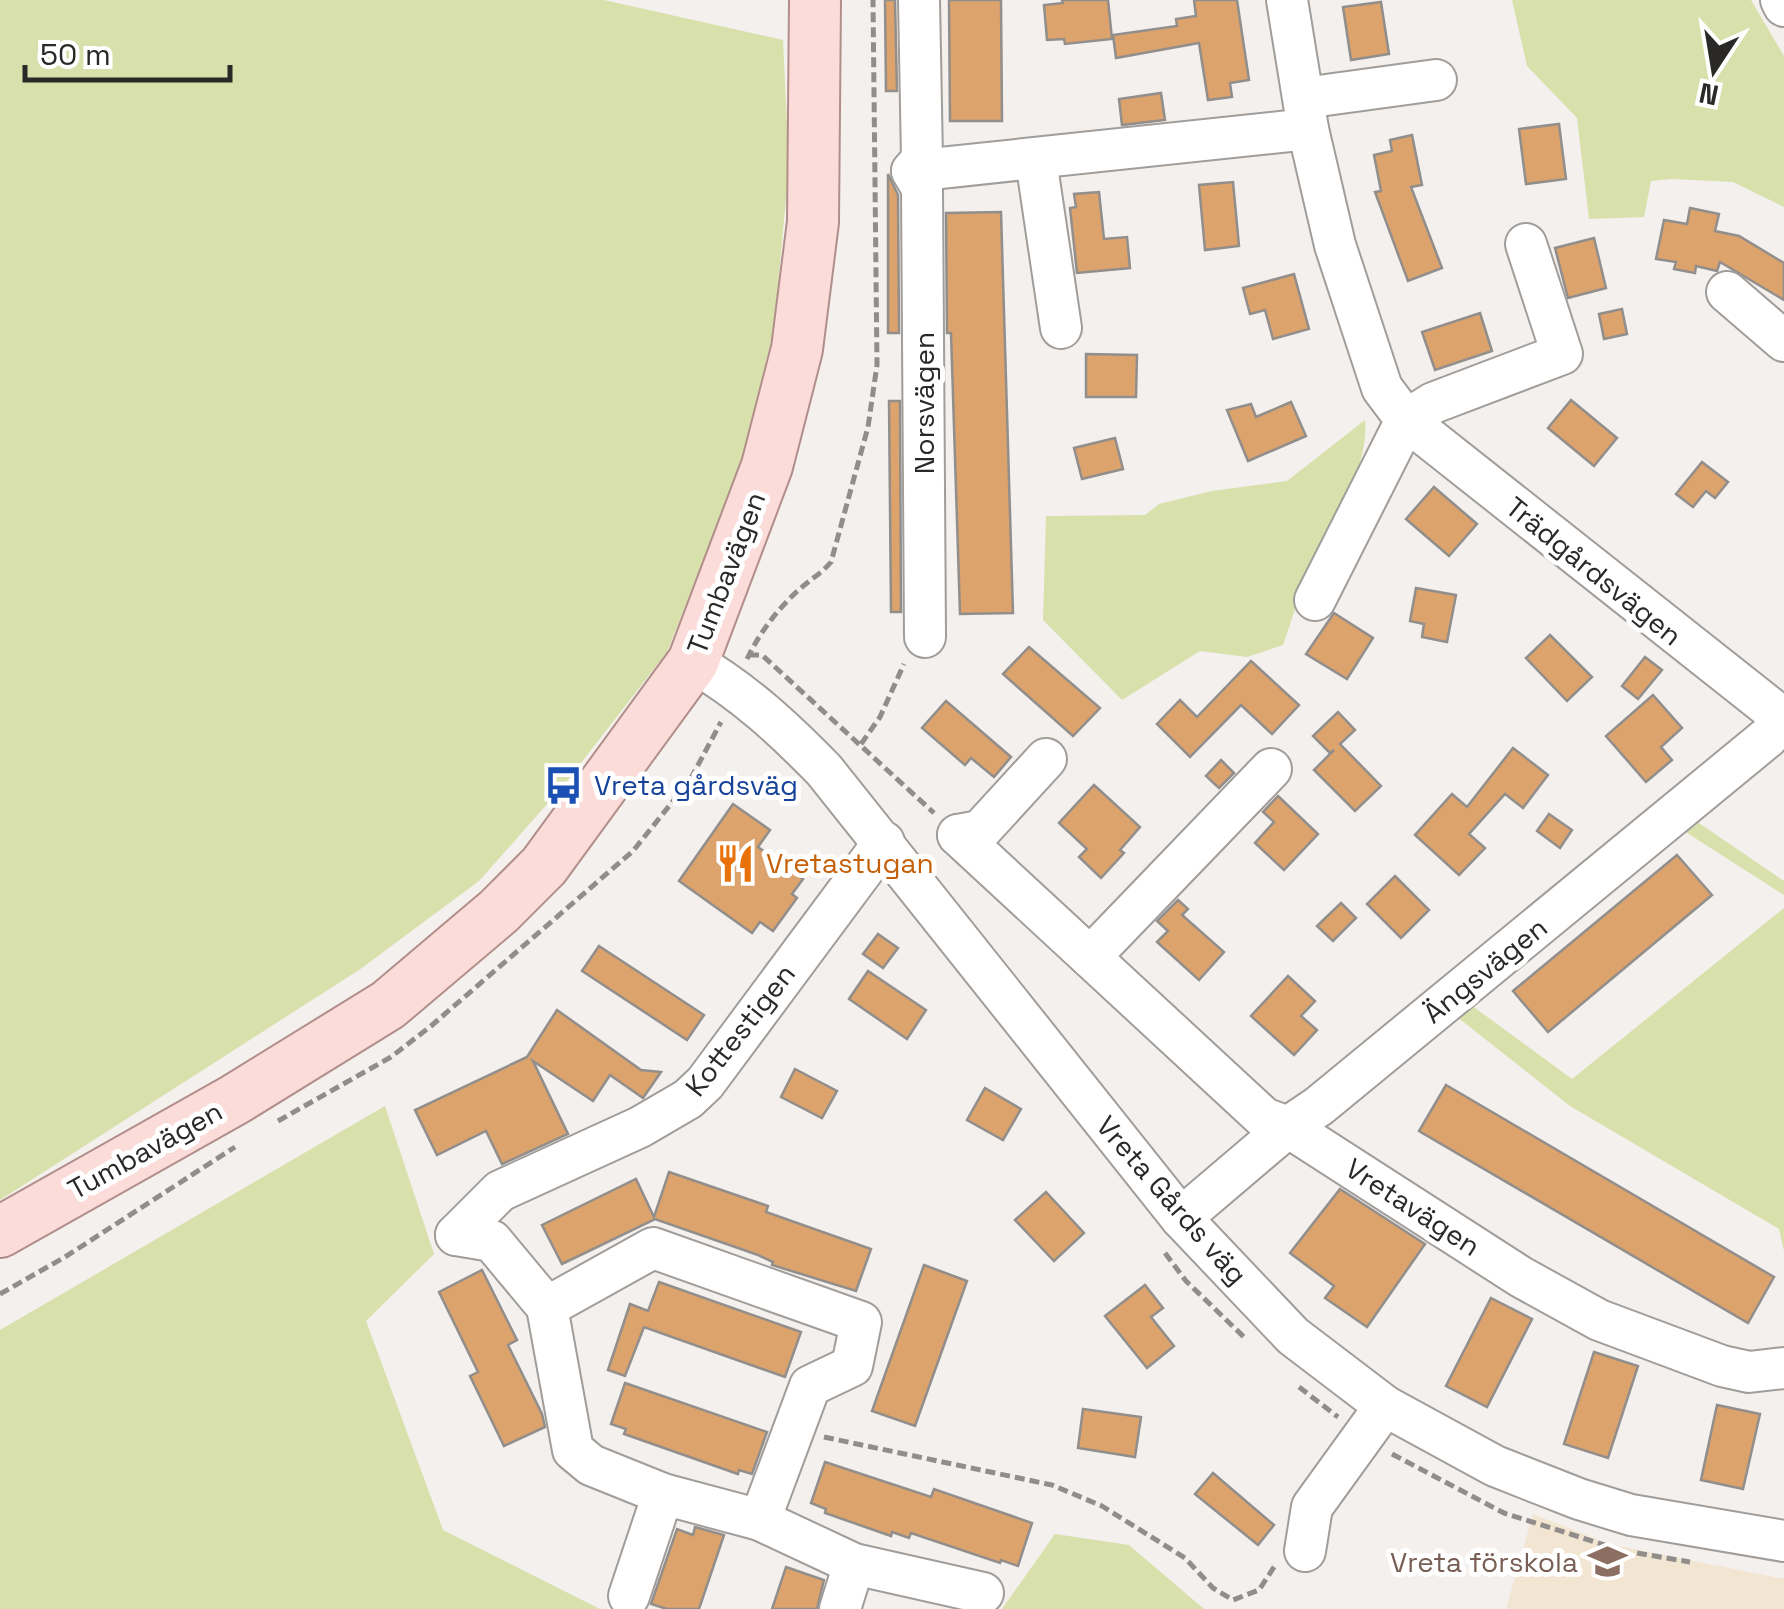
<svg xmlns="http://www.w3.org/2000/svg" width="1784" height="1609" font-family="'Space Grotesk',sans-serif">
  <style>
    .education { fill: #f2e5d2 }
    .green { fill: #d8e0ac }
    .building { fill: #dca36d; stroke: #928e8b; stroke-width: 2.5 }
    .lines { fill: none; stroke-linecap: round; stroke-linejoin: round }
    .minor-casing { stroke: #a09d9a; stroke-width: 44 }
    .major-casing { stroke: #b18e8a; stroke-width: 54 }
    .path { stroke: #908d8b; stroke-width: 5; stroke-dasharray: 10 5; stroke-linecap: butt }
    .minor { stroke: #fff; stroke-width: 40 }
    .major { stroke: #fbdcd9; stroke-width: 50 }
    .labels { text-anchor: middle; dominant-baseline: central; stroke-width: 10; stroke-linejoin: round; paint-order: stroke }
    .street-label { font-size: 28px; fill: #2a2928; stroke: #fff }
    .transit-label { font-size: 28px; fill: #164399; stroke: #fff; text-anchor: start }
    .food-label { font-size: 28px; fill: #c56008; stroke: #fff; text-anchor: start }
    .education-label { font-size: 28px; fill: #785e54; stroke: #fff; text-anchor: end }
  </style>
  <rect width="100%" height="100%" fill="#f4f0ed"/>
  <path class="education" d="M1533 1514 1609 1544 1784 1579V1609H1506Z"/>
  <g class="green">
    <path d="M0 0H604L783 40 789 167 774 327 743 462 667 652 564 785 479 881 359 970 0 1200Z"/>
    <path d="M1512 0H1751L1784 56V207L1733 182 1672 179 1651 181 1644 217 1589 219 1577 118 1527 66Z"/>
    <path d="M1365 420C1369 467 1337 510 1318 550 1304 580 1294 614 1283 645L1247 657 1200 651 1122 700 1043 620 1046 516 1145 515 1159 504 1212 491 1287 481Z"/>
    <path d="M1696 821 1784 881V895L1684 831Z"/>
    <path d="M1784 908V1251L1779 1229 1570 1106 1452 1013 1467 1002 1572 1079Z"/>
    <path d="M385 1106 434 1254 366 1321 443 1530 600 1609H0V1330Z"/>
    <path d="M1055 1534 1129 1545 1204 1609H1002Z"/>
  </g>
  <g class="building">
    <path d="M885 0H895L897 91H886Z"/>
    <path d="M949 0H1001L1002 121H950Z"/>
    <path d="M1062 0H1108L1112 39 1065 44 1064 39 1047 40 1044 5 1063 3Z"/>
    <path d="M1194 0H1237L1249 80 1230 83 1232 97 1208 100 1199 43 1116 58 1113 35 1177 26 1176 19 1196 16Z"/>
    <path d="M1381 2 1389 54 1351 60 1343 7Z"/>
    <path d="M1161 93 1165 120 1122 125 1119 99Z"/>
    <path d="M1559 124 1566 179 1526 184 1519 129Z"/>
    <path d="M1412 135 1422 185 1411 187 1442 268 1408 281 1375 192 1381 191 1374 155 1392 151 1390 140Z"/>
    <path d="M888 174 898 195 899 333H888Z"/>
    <path d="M1233 182 1239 246 1205 250 1199 185Z"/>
    <path d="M1099 192 1104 239 1127 237 1130 268 1077 273 1070 208 1076 207 1074 194Z"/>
    <path d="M1690 208 1719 214 1715 231 1739 236 1784 263V300L1720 262 1717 271 1696 266 1695 273 1674 269 1676 262 1656 259 1664 220 1687 224Z"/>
    <path d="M1001 212 1013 613 960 614 951 333H947L946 213Z"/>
    <path d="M1594 238 1606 288 1568 298 1555 248Z"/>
    <path d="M1294 274 1309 329 1273 339 1265 310 1250 314 1243 288Z"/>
    <path d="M1622 309 1627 334 1604 339 1599 314Z"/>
    <path d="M1480 313 1492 351 1435 370 1422 332Z"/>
    <path d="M1086 354 1137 355 1136 397H1086Z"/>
    <path d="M1571 400 1617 438 1594 466 1548 428Z"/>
    <path d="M889 401H900L901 612H891Z"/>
    <path d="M1291 402 1306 436 1248 461 1227 410 1251 404 1256 417Z"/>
    <path d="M1115 438 1123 469 1082 479 1074 448Z"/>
    <path d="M1702 462 1728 482 1715 498 1706 491 1693 507 1676 494Z"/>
    <path d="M1434 487 1477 524 1449 556 1406 519Z"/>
    <path d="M1416 588 1456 595 1447 642 1422 637 1424 624 1410 621Z"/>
    <path d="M1334 613 1373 638 1347 679 1306 654Z"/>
    <path d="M1550 635 1592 677 1567 701 1526 658Z"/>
    <path d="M1029 647 1100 708 1073 736 1003 674Z"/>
    <path d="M1645 657 1662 670 1638 699 1622 686Z"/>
    <path d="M1251 661 1299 705 1272 734 1241 705 1190 757 1157 724 1180 700 1197 717Z"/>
    <path d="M1653 695 1682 728 1661 747 1672 760 1646 782 1606 736Z"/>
    <path d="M946 701 1011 757 994 777 971 758 965 765 922 728Z"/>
    <path d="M1338 712 1355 730 1340 744 1381 786 1355 811 1314 770 1334 750 1330 753 1313 736Z"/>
    <path d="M1513 748 1548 775 1523 808 1505 794 1469 834 1485 848 1459 875 1415 835 1452 794 1467 807Z"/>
    <path d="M1221 760 1234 773 1219 788 1206 776Z"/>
    <path d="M1094 785 1140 827 1120 850 1124 853 1101 878 1079 857 1087 849 1059 823Z"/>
    <path d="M1278 796 1318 834 1284 870 1255 843 1274 822 1263 812Z"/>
    <path d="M733 804 770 830 758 847 803 879 792 894 797 898 773 931 760 922 752 933 679 881Z"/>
    <path d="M1549 814 1572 830 1560 848 1537 831Z"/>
    <path d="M1677 855 1712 895 1548 1032 1513 991Z"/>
    <path d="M1395 876 1429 910 1401 938 1367 904Z"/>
    <path d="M1178 900 1188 909 1182 915 1224 952 1199 980 1157 942 1168 931 1157 921Z"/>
    <path d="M1341 903 1356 918 1333 941 1317 926Z"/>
    <path d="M878 934 898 948 883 968 863 954Z"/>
    <path d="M599 946 704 1015 687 1040 582 971Z"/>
    <path d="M868 971 926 1010 907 1039 849 999Z"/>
    <path d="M1288 976 1315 1001 1301 1016 1317 1030 1294 1055 1251 1016Z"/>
    <path d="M557 1010 641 1070 661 1072 643 1098 610 1075 593 1101 533 1061 568 1134 502 1164 486 1131 437 1155 415 1110 527 1057Z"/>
    <path d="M795 1069 837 1091 822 1118 781 1097Z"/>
    <path d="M1446 1085 1774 1277 1748 1323 1419 1131Z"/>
    <path d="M985 1088 1021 1109 1003 1140 967 1120Z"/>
    <path d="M669 1172 768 1206 766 1212 871 1249 856 1291 772 1265 773 1262 758 1255 655 1219 562 1264 542 1225 636 1179 654 1217Z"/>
    <path d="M1340 1189 1425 1244 1367 1327 1325 1298 1334 1286 1290 1253Z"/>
    <path d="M1046 1192 1084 1233 1054 1261 1015 1220Z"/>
    <path d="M924 1265 967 1281 915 1426 872 1411Z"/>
    <path d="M482 1270 517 1340 508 1345 542 1414 545 1427 504 1446 470 1376 478 1372 439 1292Z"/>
    <path d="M659 1282 801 1332 785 1377 644 1327 625 1376 608 1370 630 1304 648 1311Z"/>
    <path d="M1145 1285 1163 1308 1151 1317 1174 1346 1147 1368 1105 1316Z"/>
    <path d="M1491 1298 1532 1319 1487 1407 1446 1386Z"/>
    <path d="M1594 1352 1638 1366 1608 1458 1564 1444Z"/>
    <path d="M625 1383 767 1432 752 1474 739 1470 738 1474 624 1434 626 1429 611 1424Z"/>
    <path d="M1717 1405 1760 1414 1743 1489 1701 1480Z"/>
    <path d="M1083 1409 1141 1417 1135 1457 1078 1448Z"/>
    <path d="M825 1462 931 1497 934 1489 1032 1523 1018 1566 1001 1560 1000 1563 911 1533 909 1538 892 1532 891 1536 825 1513 826 1509 811 1503Z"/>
    <path d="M1213 1473 1274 1525 1258 1545 1195 1494Z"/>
    <path d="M695 1527 724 1535 699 1609H667L651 1604 677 1529 693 1535Z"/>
    <path d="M786 1567 824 1580 817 1609H772Z"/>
  </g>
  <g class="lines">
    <defs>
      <g id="minor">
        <path d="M919 0 922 159 912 171 922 188 925 637"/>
        <path d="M1287 0 1308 129 1335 245 1382 388 1406 420 1784 719"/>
        <path d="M1781 0 1784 6"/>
        <path d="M1304 98 1436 80"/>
        <path d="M1036 160 1061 328"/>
        <path d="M912 171 1308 129"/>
        <path d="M1727 292 1784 341"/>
        <path d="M1315 600 1406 420 1433 403 1562 354 1526 244"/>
        <path d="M693 662C744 692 783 728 824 770L1181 1218 1293 1336 1385 1406 1495 1466 1579 1499 1631 1515 1784 1541"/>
        <path d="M958 835 1264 1118 1288 1127 1521 1277 1599 1320 1722 1366 1749 1372 1784 1368"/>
        <path d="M958 835 980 831 1046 759"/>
        <path d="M1090 957 1271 769"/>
        <path d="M1181 1218 1288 1127 1319 1106 1768 737 1784 716"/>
        <path d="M456 1235 492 1241 547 1307 573 1450 591 1465 663 1494 760 1520 854 1564 983 1593"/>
        <path d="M456 1235 500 1191 640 1127 688 1099 705 1083 884 842"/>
        <path d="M547 1307 653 1248 861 1322 852 1366 810 1386 760 1520"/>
        <path d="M1305 1551 1312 1507 1385 1406"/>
        <path d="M629 1596 663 1494"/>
        <path d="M840 1609 854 1564"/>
      </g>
      <path id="major" d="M0 1232 234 1100 388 1005 499 911 544 866 693 662 767 466 797 349 813 222 815 0"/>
    </defs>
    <use href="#minor" class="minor-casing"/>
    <use href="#major" class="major-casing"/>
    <g class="path">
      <path d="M749 655H762L934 813"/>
      <path d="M747 659C760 632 778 608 801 588 812 578 821 574 831 562L868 427 877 365 873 0"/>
      <path d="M861 744 880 717 904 664"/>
      <path d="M278 1121 391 1057 431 1026 633 851 690 780 721 722"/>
      <path d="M1165 1253 1186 1281 1246 1339"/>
      <path d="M0 1294 65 1257 235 1147"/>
      <path d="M1299 1387 1338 1417"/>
      <path d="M824 1437 1052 1485 1102 1506 1185 1558 1213 1588 1233 1600 1259 1590 1276 1564"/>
      <path d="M1392 1454 1504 1513 1611 1547"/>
      <path d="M1637 1553 1690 1562"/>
    </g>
    <use href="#minor" class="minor"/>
    <use href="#major" class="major"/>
  </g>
  <defs>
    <symbol id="bus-bare" viewBox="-9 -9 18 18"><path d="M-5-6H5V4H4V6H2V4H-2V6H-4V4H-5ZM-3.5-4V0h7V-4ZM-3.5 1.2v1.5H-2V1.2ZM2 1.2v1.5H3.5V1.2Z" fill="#1a4fb4" stroke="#fff" stroke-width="2.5" paint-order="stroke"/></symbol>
    <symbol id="restaurant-bare" viewBox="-9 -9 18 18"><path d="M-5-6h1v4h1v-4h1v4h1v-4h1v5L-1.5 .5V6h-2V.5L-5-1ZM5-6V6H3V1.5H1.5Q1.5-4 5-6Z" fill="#e8710a" stroke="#fff" stroke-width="2.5" paint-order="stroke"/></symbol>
    <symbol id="school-bare" viewBox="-9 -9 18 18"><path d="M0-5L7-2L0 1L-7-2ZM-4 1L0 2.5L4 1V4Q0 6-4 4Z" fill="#8d6e63" stroke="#fff" stroke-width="2.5" paint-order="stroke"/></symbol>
  </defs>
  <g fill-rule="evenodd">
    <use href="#bus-bare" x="536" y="758" width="55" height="55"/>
    <use href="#restaurant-bare" x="708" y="836" width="55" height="55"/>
    <use href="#school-bare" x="1580" y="1534" width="55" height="55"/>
  </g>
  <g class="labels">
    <g class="street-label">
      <text transform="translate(924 403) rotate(-90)">Norsvägen</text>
      <text transform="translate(1594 571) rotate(39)">Trädgårdsvägen</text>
      <text transform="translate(726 573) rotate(-69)">Tumbavägen</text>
      <text transform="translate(1485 970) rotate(-39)">Ängsvägen</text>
      <text transform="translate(740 1030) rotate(-52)">Kottestigen</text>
      <text transform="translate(145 1150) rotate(-29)">Tumbavägen</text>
      <text transform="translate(1172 1200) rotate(49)">Vreta Gårds väg</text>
      <text transform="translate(1413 1207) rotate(33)">Vretavägen</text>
    </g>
    <g class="transit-label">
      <text x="594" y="785">Vreta gårdsväg</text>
    </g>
    <g class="food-label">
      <text x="766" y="863">Vretastugan</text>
    </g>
    <g class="education-label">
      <text x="1578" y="1562">Vreta förskola</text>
    </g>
  </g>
  <g transform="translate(1714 70) rotate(192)" stroke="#ffffff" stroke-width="8" paint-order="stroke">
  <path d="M0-8L18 38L0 25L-18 38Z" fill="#2a2928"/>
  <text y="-15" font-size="28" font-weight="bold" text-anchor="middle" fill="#2a2928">N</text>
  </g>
  <path d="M25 65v15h205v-15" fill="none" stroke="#2a2928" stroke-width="5"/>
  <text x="40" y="65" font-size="30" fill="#2a2928" stroke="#ffffff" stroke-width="8" paint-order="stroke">50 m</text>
</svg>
